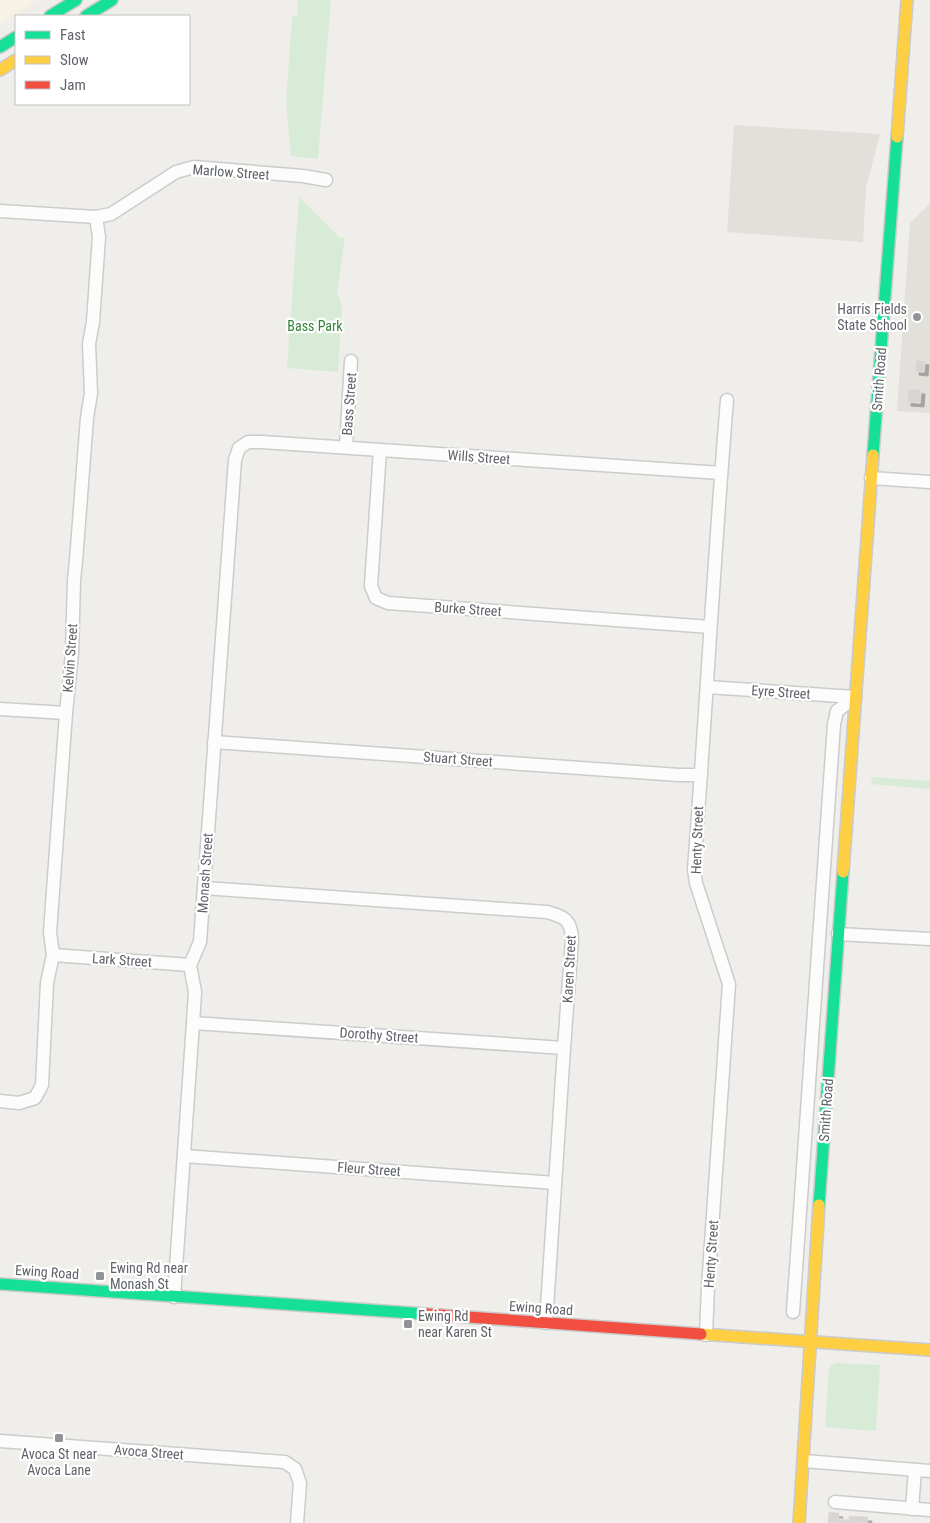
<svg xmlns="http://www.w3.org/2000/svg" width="930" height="1523" font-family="'Roboto Condensed',sans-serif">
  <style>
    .commercial { fill: #f7f3e4 }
    .education { fill: #e2e0da }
    .green { fill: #d8ebd6 }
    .building { fill: #d6d5d3; stroke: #deddd9; filter: url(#shadow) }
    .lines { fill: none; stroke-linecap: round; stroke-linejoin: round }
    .street-casing { stroke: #cbcccc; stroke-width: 15 }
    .fast-casing { stroke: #cacacb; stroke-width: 14 }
    .slow-casing { stroke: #cacacb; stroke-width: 14 }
    .jam-casing { stroke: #cacacb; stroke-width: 14 }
    .street { stroke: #fdfcfc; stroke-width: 12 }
    .fast { stroke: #16e098; stroke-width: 11 }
    .slow { stroke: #ffcf43; stroke-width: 11 }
    .jam { stroke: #f24e42; stroke-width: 11 }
    .poi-dot { fill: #919496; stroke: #fff; stroke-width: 2 }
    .labels { text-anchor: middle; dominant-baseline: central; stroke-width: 4.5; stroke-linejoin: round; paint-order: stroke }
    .street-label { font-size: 14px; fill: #5f6368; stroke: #fff }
    .poi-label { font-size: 14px; fill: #5f6368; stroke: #fff; text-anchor: start }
    .park-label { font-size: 14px; fill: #348238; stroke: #fff }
  </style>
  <defs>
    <filter id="shadow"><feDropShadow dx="4" dy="4" stdDeviation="0" flood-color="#0004"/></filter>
  </defs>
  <rect width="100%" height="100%" fill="#efeeea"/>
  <path class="commercial" d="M0 0H38L0 24Z"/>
  <g class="education">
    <path d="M734 125 880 134 866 188 863 242 727 232Z"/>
    <path d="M930 204V413L897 411 910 223Z"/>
  </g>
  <g class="green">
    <path d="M298 0H331L318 159 291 156 286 104 292 17 297 15Z"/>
    <path d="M299 197 340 238H345L337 292 342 307 338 372 287 368Z"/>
    <path d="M872 777 930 781V789L871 784Z"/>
    <path d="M836 1363 880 1365 876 1431 825 1427 829 1369 832 1365Z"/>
  </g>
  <g class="building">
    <path d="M916 360 925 361 924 372 915 371Z"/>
    <path d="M908 389 921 390 920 403 907 402Z"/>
    <path d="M829 1512 839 1513 838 1519 849 1520V1516L868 1517 867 1523H828Z"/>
  </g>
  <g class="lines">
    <defs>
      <g id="street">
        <path d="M0 211 96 217 111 214 176 172 194 167 303 176 326 180"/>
        <path d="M346 447 351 361"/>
        <path d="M380 450 371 586 376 598 388 603 710 627"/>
        <path d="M871 478 930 482"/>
        <path d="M707 687 855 697"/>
        <path d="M0 709 66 713"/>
        <path d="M214 742 679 775H701"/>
        <path d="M204 888 547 912C564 917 571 919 572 939L564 1048 546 1323"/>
        <path d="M838 934 930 939"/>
        <path d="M53 955 190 965"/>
        <path d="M193 1023 564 1048"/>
        <path d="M0 1101 19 1103 35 1098 42 1085 47 983 53 955 50 932 66 713 72 653 74 580 76 561 87 418 91 393 89 344 93 322 99 237 96 217"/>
        <path d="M184 1156 555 1183"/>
        <path d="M174 1297 193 1023 195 992 190 965 200 942 235 460 239 448 248 442H262L721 473"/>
        <path d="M793 1312 834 724 837 711 855 697"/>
        <path d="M706 1335 708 1287 729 984 696 883 694 869C706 713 714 556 727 400"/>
        <path d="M0 1441 285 1462 295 1469 300 1483 297 1523"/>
        <path d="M804 1461 930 1471"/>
        <path d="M835 1502 930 1510"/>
        <path d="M912 1509 915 1470"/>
      </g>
      <g id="fast">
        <path d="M50 16 76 0"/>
        <path d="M86 16 112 0"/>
        <path d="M0 47 16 37"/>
        <path d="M873 455 897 137"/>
        <path d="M819 1205 843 872"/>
        <path d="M0 1284 426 1314"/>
      </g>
      <g id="slow">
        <path d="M0 70 16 60"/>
        <path d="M897 137 907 0"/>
        <path d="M843 872 873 455"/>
        <path d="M701 1334 930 1350"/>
        <path d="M799 1523 819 1205"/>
      </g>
      <path id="jam" d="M426 1314 701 1334"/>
    </defs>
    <use href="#street" class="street-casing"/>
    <use href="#fast" class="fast-casing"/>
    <use href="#slow" class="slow-casing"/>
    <use href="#jam" class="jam-casing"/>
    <use href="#street" class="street"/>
    <use href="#fast" class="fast"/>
    <use href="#slow" class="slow"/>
    <use href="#jam" class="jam"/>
  </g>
  <g class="poi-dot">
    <circle cx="917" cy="317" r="5"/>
    <rect x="95" y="1271" width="10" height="10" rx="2.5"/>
    <rect x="403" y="1319" width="10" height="10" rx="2.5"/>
    <rect x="54" y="1433" width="10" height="10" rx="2.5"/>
  </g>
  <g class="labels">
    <g class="street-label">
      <text transform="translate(231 172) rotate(4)">Marlow Street</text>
      <text transform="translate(879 379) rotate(-86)">Smith Road</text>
      <text transform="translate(349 404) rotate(-86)">Bass Street</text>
      <text transform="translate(479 457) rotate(4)">Wills Street</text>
      <text transform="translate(468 609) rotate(4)">Burke Street</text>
      <text transform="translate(70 658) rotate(-86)">Kelvin Street</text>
      <text transform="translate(781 692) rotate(4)">Eyre Street</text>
      <text transform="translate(458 759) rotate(4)">Stuart Street</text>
      <text transform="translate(697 840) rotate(-88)">Henty Street</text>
      <text transform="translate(205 873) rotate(-86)">Monash Street</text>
      <text transform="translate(122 960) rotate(4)">Lark Street</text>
      <text transform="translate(569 969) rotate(-87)">Karen Street</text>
      <text transform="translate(379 1035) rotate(4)">Dorothy Street</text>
      <text transform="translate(826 1110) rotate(-86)">Smith Road</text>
      <text transform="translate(369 1169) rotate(4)">Fleur Street</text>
      <text transform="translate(711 1254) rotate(-86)">Henty Street</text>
      <text transform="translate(47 1272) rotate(4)">Ewing Road</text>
      <text transform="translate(541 1308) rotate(4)">Ewing Road</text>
      <text transform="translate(149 1452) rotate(4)">Avoca Street</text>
    </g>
    <g class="poi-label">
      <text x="907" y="309" text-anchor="end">Harris Fields<tspan x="907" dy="16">State School</tspan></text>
      <text x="110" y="1268">Ewing Rd near<tspan x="110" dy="16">Monash St</tspan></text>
      <text x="418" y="1316">Ewing Rd<tspan x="418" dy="16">near Karen St</tspan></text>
      <text x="59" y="1454" text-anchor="middle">Avoca St near<tspan x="59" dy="16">Avoca Lane</tspan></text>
    </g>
    <g class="park-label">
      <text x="315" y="326">Bass Park</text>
    </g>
  </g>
  <rect x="15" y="15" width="175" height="90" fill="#ffffff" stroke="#bfc1c3"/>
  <rect x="25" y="31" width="25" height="8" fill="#16e098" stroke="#bfc1c3"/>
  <text x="60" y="40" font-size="15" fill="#5f6368">Fast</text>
  <rect x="25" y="56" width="25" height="8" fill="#ffcf43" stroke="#bfc1c3"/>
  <text x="60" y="65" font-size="15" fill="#5f6368">Slow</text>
  <rect x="25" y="81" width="25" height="8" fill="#f24e42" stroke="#bfc1c3"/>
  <text x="60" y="90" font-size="15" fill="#5f6368">Jam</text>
</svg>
